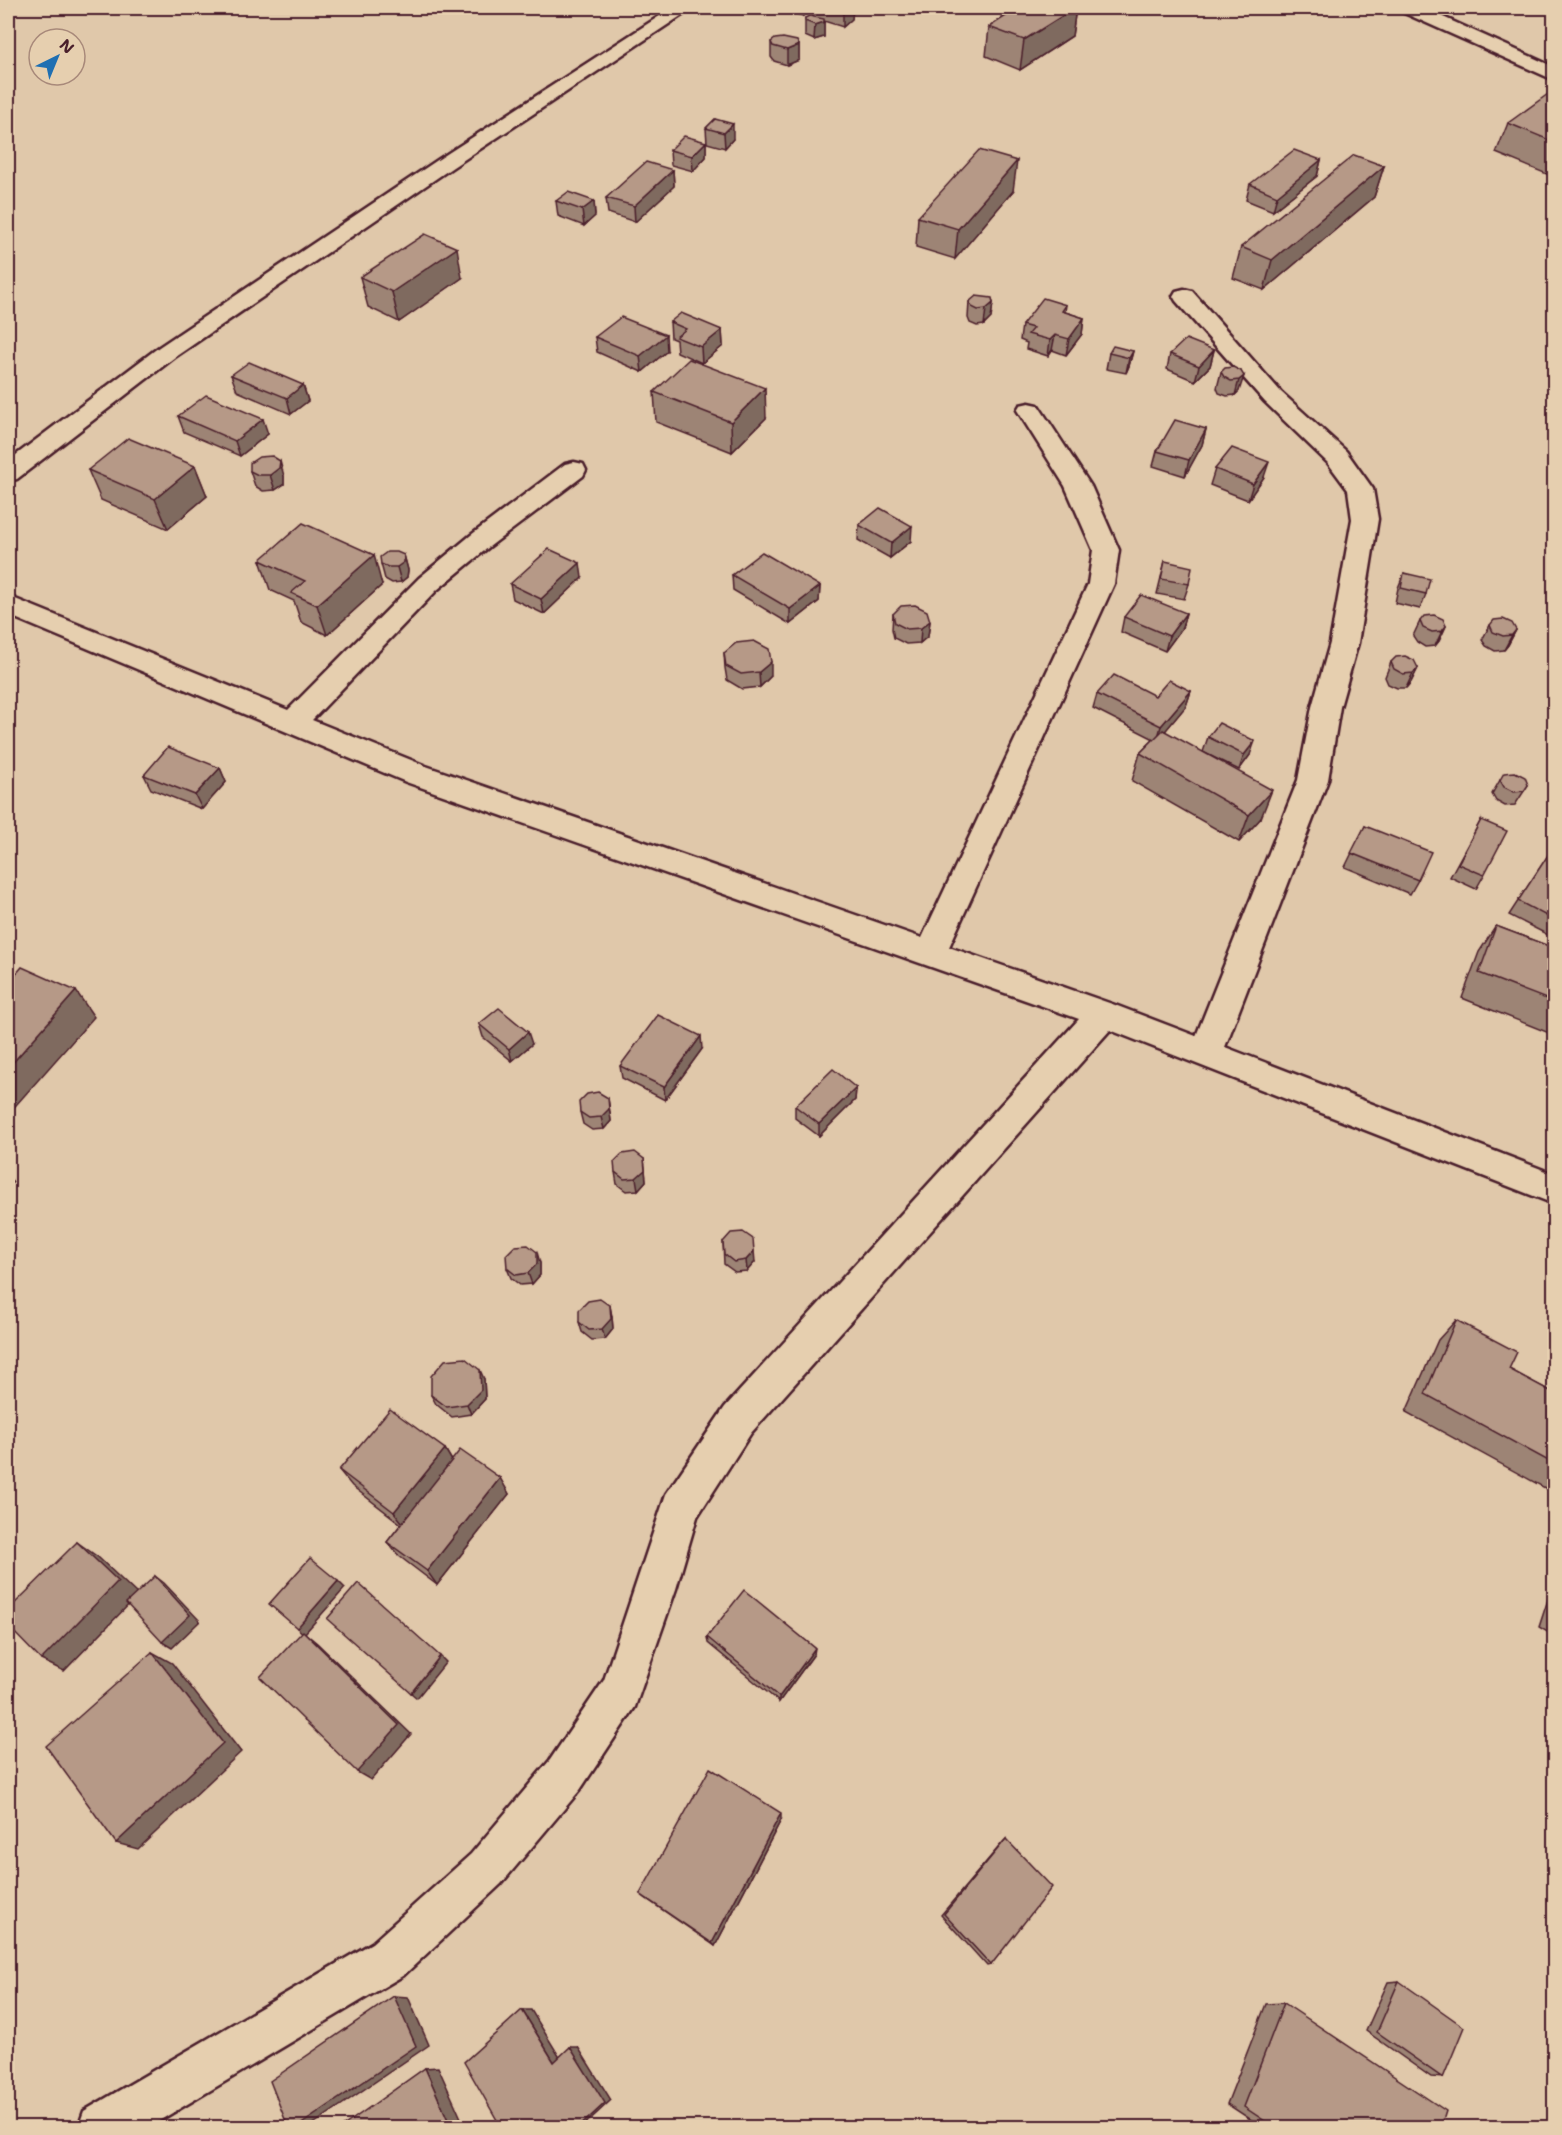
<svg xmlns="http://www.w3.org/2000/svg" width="1562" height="2135" font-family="'Shantell Sans',sans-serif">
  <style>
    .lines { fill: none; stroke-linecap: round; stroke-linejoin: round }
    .street-casing { stroke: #4a1f2b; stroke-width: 5 }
    .street { fill: #e6cfaf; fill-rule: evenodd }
    .wall { fill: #9d8474; stroke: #4a1f2b; stroke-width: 1.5 }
    .shaded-wall { fill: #7f6b5e; stroke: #4a1f2b; stroke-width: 1.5 }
    .building { fill: #b69987; stroke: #4a1f2b; stroke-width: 1.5 }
  </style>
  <rect width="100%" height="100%" fill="#e0c8aa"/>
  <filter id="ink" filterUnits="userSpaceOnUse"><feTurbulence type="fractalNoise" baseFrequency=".0167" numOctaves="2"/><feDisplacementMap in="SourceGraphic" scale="12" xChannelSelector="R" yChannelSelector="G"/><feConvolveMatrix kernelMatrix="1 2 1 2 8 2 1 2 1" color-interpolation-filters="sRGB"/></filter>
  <g filter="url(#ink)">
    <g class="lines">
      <defs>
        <g id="street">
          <path d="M672 8H693L453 167 175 357 17 479 8 481V461L159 347 439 159Z"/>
          <path d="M1400 8H1423L1554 67V80L1402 12Z"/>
          <path d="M1184 289 1192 291 1281 392 1346 451 1373 489 1378 519 1358 643 1340 707 1328 780 1225 1047 1554 1174V1204L1110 1030 751 1433 697 1517 676 1589 635 1707 580 1790 501 1884 404 1975 147 2128H78L84 2111 372 1943 471 1854 550 1760 604 1680 666 1494 725 1407 1079 1019 406 782 8 615V596L288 710 419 578 471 535 565 464 574 462 583 464 586 470 583 476 489 547 437 590 312 720 426 766 922 938 1088 584 1093 550 1065 486 1017 410 1020 405 1029 403 1038 405 1091 486 1119 550 1114 584 949 947 1115 1005 1196 1036 1298 780 1312 707 1330 643 1352 519 1348 490 1328 463 1265 402 1176 301 1173 296 1176 291Z"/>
        </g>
      </defs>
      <use href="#street" class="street-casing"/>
      <use href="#street" class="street"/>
    </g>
    <g class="wall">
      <path d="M772 8H853L852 19 843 27 824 21V37L814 40 805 36V18L813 17V8L803 16Z"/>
      <path d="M1002 8H1076L1072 36 1020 70 986 56 989 27 1001 19Z"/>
      <path d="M771 42 799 45V60L787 65 774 61 771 57Z"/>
      <path d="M1554 96V177L1496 153 1508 123Z"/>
      <path d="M715 119 733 139 725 148 707 143 706 128Z"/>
      <path d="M706 142V157L693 171 671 165 670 150Z"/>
      <path d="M1321 160 1317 176 1273 211 1246 200 1250 184Z"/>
      <path d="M1384 166 1374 197 1264 290 1233 278 1241 247Z"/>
      <path d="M673 170 674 186 635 222 608 213 606 198Z"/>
      <path d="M1013 191 955 259 916 247 918 217Z"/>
      <path d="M556 201H594L595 216 584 226 558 216Z"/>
      <path d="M360 277 462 278 399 322 368 307Z"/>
      <path d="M969 302 993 303 991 318 984 325 977 326 970 323 968 318Z"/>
      <path d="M1066 305 1065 312 1084 318 1082 334 1066 355 1052 350 1048 356 1026 349 1027 343 1020 340 1022 325Z"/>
      <path d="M670 322 722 330 723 346 702 363 677 352 676 340 671 338Z"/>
      <path d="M595 337 667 351 642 372 597 352Z"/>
      <path d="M1214 350 1210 366 1195 381 1167 369 1170 354Z"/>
      <path d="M1133 351 1129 366 1126 373 1106 369 1109 353Z"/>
      <path d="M1241 371 1239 391 1235 395 1227 396 1219 393 1217 388 1221 372Z"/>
      <path d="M231 375 303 385 308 401 291 414 237 391Z"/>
      <path d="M654 392 766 418 732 452 656 422Z"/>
      <path d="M178 416 268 434 240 456 184 432Z"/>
      <path d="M1206 429 1202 445 1185 476 1153 466 1157 451Z"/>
      <path d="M195 466 207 496 168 529 101 500 88 470Z"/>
      <path d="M1215 469 1264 477 1248 500 1210 485Z"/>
      <path d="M250 471 284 476V484L275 490 263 491 255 486Z"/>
      <path d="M859 525 911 541 890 558 858 540Z"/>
      <path d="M404 555 408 570 407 577 401 582 392 583 385 579 381 564Z"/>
      <path d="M260 560 382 585 327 635 301 622 294 601 270 590Z"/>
      <path d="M1165 561 1189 584 1184 599 1157 594Z"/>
      <path d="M1404 573 1426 594 1420 609 1395 603 1398 588Z"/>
      <path d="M732 575 820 586 819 601 790 624 733 590Z"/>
      <path d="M582 578 544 614 513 599 510 584Z"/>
      <path d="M1186 613 1182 628 1165 651 1121 632 1124 617Z"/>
      <path d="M893 614 930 621 928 636 920 643 906 644 894 638 892 629Z"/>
      <path d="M1420 621 1446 626 1439 641 1435 646 1425 647 1417 642 1413 636Z"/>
      <path d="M1490 625 1516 630 1508 645 1504 650 1495 651 1486 646 1482 640Z"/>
      <path d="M724 653 771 676 760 687 742 689 727 680 725 668Z"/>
      <path d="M1391 662 1418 668 1411 682 1406 688H1397L1388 684 1385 677Z"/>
      <path d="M1191 691 1186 706 1165 731 1261 818 1239 842 1132 781 1140 753 1154 739 1093 708 1097 694 1155 696Z"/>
      <path d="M1208 737 1250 755 1239 770 1203 752Z"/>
      <path d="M220 768 226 782 202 809 151 789 144 775Z"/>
      <path d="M1500 780 1528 785 1515 805 1505 806 1496 801 1492 794Z"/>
      <path d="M1481 820 1484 875 1476 889 1450 877Z"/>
      <path d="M1365 826 1418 880 1410 894 1345 867Z"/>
      <path d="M1554 846V938L1509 915Z"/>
      <path d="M1496 926 1554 948V1035L1462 998 1479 952Z"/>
      <path d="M479 1024 532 1044 512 1061 483 1037Z"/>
      <path d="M702 1049 665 1100 622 1078 620 1066Z"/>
      <path d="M856 1088 855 1100 819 1136 795 1118V1106Z"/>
      <path d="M608 1098 611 1121 604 1129 592 1130 583 1124 580 1112Z"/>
      <path d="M644 1159 646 1181 638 1190 626 1191 617 1184 615 1172Z"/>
      <path d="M723 1242 755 1262 747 1271 735 1272 724 1264Z"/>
      <path d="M540 1263V1275L532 1284 520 1285 511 1278 507 1268Z"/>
      <path d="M610 1306 612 1317 613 1329 605 1339 592 1340 582 1332 579 1322Z"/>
      <path d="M1456 1320 1509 1369 1554 1393V1493L1406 1412 1438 1340Z"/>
      <path d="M484 1379 485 1399 471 1414 452 1417 436 1404 431 1395Z"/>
      <path d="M445 1449 452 1461 500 1478 509 1494 437 1585 399 1556 387 1542 401 1524 352 1486 339 1470Z"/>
      <path d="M1554 1581V1636L1539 1627Z"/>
      <path d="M707 1637 814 1654 779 1702 708 1643Z"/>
      <path d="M781 1820 715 1946 645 1898 640 1894Z"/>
      <path d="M1006 1839 991 1965 987 1966 941 1915 1003 1842Z"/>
      <path d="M1399 1981 1443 2078 1431 2077 1366 2031 1388 1982Z"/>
      <path d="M1284 2003 1441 2127H1262L1227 2104 1266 2004Z"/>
    </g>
    <g class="shaded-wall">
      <path d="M803 8H813L803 16Z"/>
      <path d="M849 8H853L852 19 843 27V12Z"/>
      <path d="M1075 8H1076L1072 36 1020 70 1024 40Z"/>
      <path d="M824 22V37L814 40 815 25Z"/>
      <path d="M799 45V60L787 65V50Z"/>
      <path d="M733 124V139L725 148 724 133Z"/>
      <path d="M706 142V157L693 171 692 156Z"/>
      <path d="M1321 160 1317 176 1273 211 1277 196Z"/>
      <path d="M1017 161 1013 191 955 259 958 229Z"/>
      <path d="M1384 166 1374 197 1264 290 1272 260Z"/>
      <path d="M673 170 674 186 635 222 634 206Z"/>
      <path d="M594 201 595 216 584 226 582 210Z"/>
      <path d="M457 248 462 278 399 322 392 292Z"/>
      <path d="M993 303 991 318 984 325 986 309Z"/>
      <path d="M1084 318 1082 334 1066 355 1069 339Z"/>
      <path d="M722 330 723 346 702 363 701 347Z"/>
      <path d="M666 335 667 351 642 372 640 356Z"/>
      <path d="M1055 335 1052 350 1048 356 1050 340Z"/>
      <path d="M1214 350 1210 366 1195 381 1199 366Z"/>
      <path d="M1133 351 1129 366 1126 373 1129 358Z"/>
      <path d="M1244 376 1239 391 1235 395 1239 380Z"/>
      <path d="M303 385 308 401 291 414 287 398Z"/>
      <path d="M765 388 766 418 732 452 731 422Z"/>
      <path d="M263 419 268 434 240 456 235 441Z"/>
      <path d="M1206 429 1202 445 1185 476 1189 460Z"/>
      <path d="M280 461 284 476V484L275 490 270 475Z"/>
      <path d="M1269 462 1264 477 1248 500 1253 484Z"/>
      <path d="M195 466 207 496 168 529 155 499Z"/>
      <path d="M912 526 911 541 890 558 891 543Z"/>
      <path d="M374 555 382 585 327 635 317 605Z"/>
      <path d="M404 555 408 570 407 577 401 582 397 567Z"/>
      <path d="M580 563 582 578 544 614 541 599Z"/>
      <path d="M820 586 819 601 790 624V609Z"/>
      <path d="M1186 613 1182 628 1165 651 1169 636Z"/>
      <path d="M930 621 928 636 920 643 921 628Z"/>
      <path d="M1446 626 1439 641 1435 646 1442 631Z"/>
      <path d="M1516 630 1508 645 1504 650 1512 635Z"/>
      <path d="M771 662V676L760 687 759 672Z"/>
      <path d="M1418 668 1411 682 1406 688 1413 673Z"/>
      <path d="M1191 691 1186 706 1157 741 1161 726Z"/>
      <path d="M1255 741 1250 755 1239 770 1244 755Z"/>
      <path d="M220 768 226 782 202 809 195 795Z"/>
      <path d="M1272 790 1261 818 1239 842 1249 815Z"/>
      <path d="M76 991 94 1017 9 1113 8 1111V1068Z"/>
      <path d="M528 1032 532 1044 512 1061 509 1049Z"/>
      <path d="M701 1036 702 1049 665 1100 664 1087Z"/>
      <path d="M856 1088 855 1100 819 1136V1124Z"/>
      <path d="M608 1098 611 1121 604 1129 601 1117Z"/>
      <path d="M644 1159 646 1181 638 1190 636 1178Z"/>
      <path d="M8 1176 13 1182 8 1188Z"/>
      <path d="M754 1251 755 1262 747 1271 746 1260Z"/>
      <path d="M537 1252 540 1263V1275L532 1284 528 1273Z"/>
      <path d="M610 1306 612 1317 613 1329 605 1339 602 1329Z"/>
      <path d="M480 1370 484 1379 485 1399 471 1414 467 1404Z"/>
      <path d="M445 1449 455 1466 406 1527 394 1512Z"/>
      <path d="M500 1478 509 1494 437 1585 427 1571Z"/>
      <path d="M77 1542 98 1557 138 1595 64 1671 41 1660Z"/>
      <path d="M155 1576 164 1583 200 1621 172 1648 162 1642Z"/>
      <path d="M338 1581 345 1588 305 1633 317 1643 411 1734 371 1780 357 1772 304 1634 297 1628Z"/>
      <path d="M815 1648 814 1654 779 1702V1697Z"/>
      <path d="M152 1652 172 1663 241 1752 138 1849 116 1843Z"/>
      <path d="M440 1656 446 1662 417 1698 411 1693Z"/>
      <path d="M781 1813V1820L715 1946 712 1943Z"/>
      <path d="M394 1996 408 1997 429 2045 309 2127H297Z"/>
      <path d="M522 2010H531L562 2061 554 2062Z"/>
      <path d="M570 2047H578L611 2100 582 2127H579Z"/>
      <path d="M438 2067 465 2127H451L425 2068Z"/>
    </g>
    <g class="building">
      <path d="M828 8H849L843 12Z"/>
      <path d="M1007 8H1075L1024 40 989 27 1014 11Z"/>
      <path d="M809 16 824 19V22L815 25 805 21V18Z"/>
      <path d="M783 38 797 41 799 45 787 50 773 46 771 42 775 39Z"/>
      <path d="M1548 94 1554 96V142L1508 123Z"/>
      <path d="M715 119 733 124 724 133 706 128Z"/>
      <path d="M684 136 706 142 692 156 670 150Z"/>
      <path d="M979 150 1017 161 958 229 918 217Z"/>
      <path d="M1294 150 1321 160 1277 196 1250 184Z"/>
      <path d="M1354 155 1384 166 1272 260 1241 247Z"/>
      <path d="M646 162 673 170 634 206 606 198Z"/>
      <path d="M568 192 594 201 582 210 556 201Z"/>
      <path d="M425 234 457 248 392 292 360 277Z"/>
      <path d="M976 296 992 298 993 303 986 309 978 310 972 307 969 302Z"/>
      <path d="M1043 298 1066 305 1062 311 1084 318 1069 339 1055 335 1050 340 1028 334 1033 328 1022 325Z"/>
      <path d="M681 313 722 330 701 347 676 337 686 329 670 322Z"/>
      <path d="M621 317 666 335 640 356 595 337Z"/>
      <path d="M1186 339 1214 350 1199 366 1170 354Z"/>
      <path d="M1113 346 1133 351 1129 358 1109 353Z"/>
      <path d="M689 359 765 388 731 422 654 392Z"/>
      <path d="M249 362 303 385 287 398 231 375Z"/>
      <path d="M1233 367 1241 371 1244 376 1239 380 1231 381 1224 377 1221 372 1225 368Z"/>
      <path d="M206 395 263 419 235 441 178 416Z"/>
      <path d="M1175 420 1206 429 1189 460 1157 451Z"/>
      <path d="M128 438 195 466 155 499 88 470Z"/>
      <path d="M1232 448 1269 462 1253 484 1215 469Z"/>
      <path d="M272 456 280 461 279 468 270 475H258L250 471V463L259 457Z"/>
      <path d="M880 508 912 526 891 543 859 525Z"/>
      <path d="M303 523 374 555 317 605 291 593 305 581 260 560Z"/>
      <path d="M549 549 580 563 541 599 510 584Z"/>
      <path d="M387 552H397L404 555V562L397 567H388L381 564 380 557Z"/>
      <path d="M762 552 820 586 790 609 732 575Z"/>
      <path d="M1165 561 1192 567 1189 584 1161 579Z"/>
      <path d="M1404 573 1430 579 1426 594 1401 588Z"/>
      <path d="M1141 595 1186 613 1169 636 1124 617Z"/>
      <path d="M915 605 927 611 930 621 921 628 907 629 895 623 893 614 901 606Z"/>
      <path d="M1434 615 1443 619 1446 626 1442 631 1432 632 1423 628 1420 621 1424 616Z"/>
      <path d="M1503 619 1512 623 1516 630 1512 635 1503 636 1493 632 1490 625 1494 620Z"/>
      <path d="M754 641 769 649 771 662 759 672 741 674 726 666 724 653 736 643Z"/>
      <path d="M1405 656 1414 660 1418 668 1413 673 1403 674 1394 669 1391 662 1396 657Z"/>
      <path d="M1114 675 1155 696 1169 680 1191 691 1161 726 1097 694Z"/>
      <path d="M1219 723 1255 741 1244 755 1208 737Z"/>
      <path d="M1163 730 1272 790 1249 815 1140 753Z"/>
      <path d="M168 747 220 768 195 795 144 775Z"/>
      <path d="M1515 772 1525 777 1528 785 1524 791 1514 792 1504 787 1500 780 1504 773Z"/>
      <path d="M1481 820 1507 831 1484 875 1458 864Z"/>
      <path d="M1365 826 1431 852 1418 880 1351 853Z"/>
      <path d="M1554 846V920L1518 901Z"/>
      <path d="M1496 926 1554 948V1002L1479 973Z"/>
      <path d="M22 967 76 991 8 1068V983Z"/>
      <path d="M499 1008 528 1032 509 1049 479 1024Z"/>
      <path d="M658 1015 701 1036 664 1087 620 1066Z"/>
      <path d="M833 1069 856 1088 819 1124 795 1106Z"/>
      <path d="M598 1092 608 1098 609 1109 601 1117 589 1118 580 1112 579 1102 587 1094Z"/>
      <path d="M635 1152 644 1159 645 1170 636 1178 624 1179 615 1172 614 1162 622 1154Z"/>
      <path d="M743 1232 753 1239 754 1251 746 1260 734 1262 724 1254 723 1242 731 1233Z"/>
      <path d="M528 1245 537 1252V1264L528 1273 516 1275 507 1268 506 1255 515 1246Z"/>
      <path d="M600 1299 610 1306 611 1319 602 1329 589 1330 579 1322V1310L588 1301Z"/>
      <path d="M1456 1320 1517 1352 1509 1369 1554 1393V1464L1425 1394Z"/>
      <path d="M465 1358 480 1370 481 1390 467 1404 447 1407 431 1395V1376L445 1360Z"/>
      <path d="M390 1409 445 1449 394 1512 339 1470Z"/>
      <path d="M460 1450 500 1478 427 1571 387 1542Z"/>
      <path d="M77 1542 118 1581 41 1660 8 1626V1610Z"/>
      <path d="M310 1558 338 1581 297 1628 269 1604Z"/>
      <path d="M155 1576 190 1615 162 1642 126 1603Z"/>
      <path d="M358 1583 440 1656 411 1693 327 1619Z"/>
      <path d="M744 1590 815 1648 779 1697 707 1637Z"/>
      <path d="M303 1631 399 1725 357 1772 260 1677Z"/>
      <path d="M152 1652 223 1743 116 1843 46 1746Z"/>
      <path d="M710 1768 781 1813 712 1943 640 1894Z"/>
      <path d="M1006 1839 1052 1887 991 1965 944 1914Z"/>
      <path d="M1399 1981 1464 2027 1443 2078 1377 2032Z"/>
      <path d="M394 1996 416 2046 297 2127H288L270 2081Z"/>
      <path d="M1284 2003 1446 2111 1441 2127H1274L1244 2107Z"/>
      <path d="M522 2010 554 2062 570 2047 605 2103 579 2127H501L464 2062Z"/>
      <path d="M425 2068 451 2127H342Z"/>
    </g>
  </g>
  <rect width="1562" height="2135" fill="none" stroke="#e6cfaf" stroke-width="30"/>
  <rect x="15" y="15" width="1532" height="2105" fill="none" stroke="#4a1f2b" stroke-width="2" filter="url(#ink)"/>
  <g transform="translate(57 57) rotate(43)"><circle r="28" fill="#e6cfaf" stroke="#a8897a" stroke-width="1.5"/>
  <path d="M0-4.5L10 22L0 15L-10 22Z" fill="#1f6fb2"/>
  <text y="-9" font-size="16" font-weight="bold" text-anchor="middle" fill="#4a1f2b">N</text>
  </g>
</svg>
